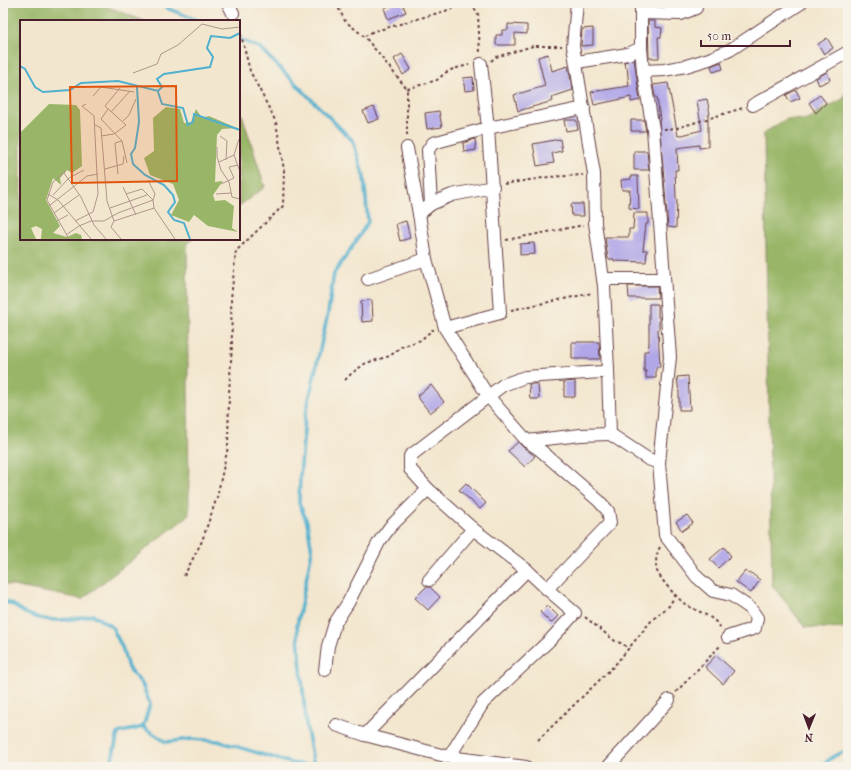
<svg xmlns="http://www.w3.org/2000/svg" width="851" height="770" font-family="'IM FELL French Canon',serif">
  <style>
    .forest { fill: #99b668; stroke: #726a4a }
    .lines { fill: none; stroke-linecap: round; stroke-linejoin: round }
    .stream { stroke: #50b0cf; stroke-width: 3.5 }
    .building { fill: #b0a6e8 }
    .minor-casing { stroke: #633d43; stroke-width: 14 }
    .path { stroke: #633d43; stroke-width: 2; stroke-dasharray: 3 3; stroke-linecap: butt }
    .minor { stroke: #fff; stroke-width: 12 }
    .inset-river { fill: none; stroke: #50b0cf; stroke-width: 2 }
    .inset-road { fill: none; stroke: #af968d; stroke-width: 1 }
    .view { fill: #e0560e; fill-opacity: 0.15; stroke: #e0560e; stroke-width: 2 }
    .inset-edge { fill: none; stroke: #4a1f2b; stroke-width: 2 }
  </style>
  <rect width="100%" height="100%" fill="#f7f3e8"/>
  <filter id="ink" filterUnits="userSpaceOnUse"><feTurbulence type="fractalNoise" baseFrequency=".025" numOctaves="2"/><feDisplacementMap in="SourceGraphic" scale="8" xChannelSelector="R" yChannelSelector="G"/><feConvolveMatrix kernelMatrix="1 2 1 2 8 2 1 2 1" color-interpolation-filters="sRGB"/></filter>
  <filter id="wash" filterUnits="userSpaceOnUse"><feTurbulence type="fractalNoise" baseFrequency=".012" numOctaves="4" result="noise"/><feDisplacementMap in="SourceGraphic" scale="16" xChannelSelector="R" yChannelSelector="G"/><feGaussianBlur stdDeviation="0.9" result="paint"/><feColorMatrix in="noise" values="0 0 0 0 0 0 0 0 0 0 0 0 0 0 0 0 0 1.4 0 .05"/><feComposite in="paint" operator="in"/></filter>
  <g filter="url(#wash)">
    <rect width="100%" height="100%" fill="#f3e6ce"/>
    <g class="forest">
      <path d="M3 3H98L144 21H21V239H193L187 243 189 515 82 599 3 584Z"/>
      <path d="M848 87V629L805 627 772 585 764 133 786 119 809 120 816 113 843 99Z"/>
      <path d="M239 105 265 187 239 206Z"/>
    </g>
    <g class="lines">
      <g class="stream">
        <path d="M160 3 169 9 199 21"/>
        <path d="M239 39 260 48 353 141 364 177 368 222 347 255 334 273 328 313 305 418 300 477 299 503 307 522 312 551 297 625 306 724 314 766"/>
        <path d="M3 602C11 601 18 609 25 613 47 624 71 620 93 615L112 627 122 647 128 668 142 684 150 704 143 727"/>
        <path d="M114 767 112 759 118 733 143 727 166 742 191 739 218 741 291 763 318 767"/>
        <path d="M820 767 834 756 848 750"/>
      </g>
    </g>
    <g id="blocks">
      <g class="building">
        <path d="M396 3H402L406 12 388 19 384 8Z"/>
        <path d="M648 21H655V27L662 28 661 37H658L659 58H649Z"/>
        <path d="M508 24 527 25V34L515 33V45H496V35H502V30H508Z"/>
        <path d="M593 28V45L581 46 582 29Z"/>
        <path d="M827 38 833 48 824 54 818 44Z"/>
        <path d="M402 54 411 69 403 75 394 59Z"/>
        <path d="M548 54 552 71 568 66 573 90 552 97 553 101 518 111 514 95 545 86 538 57Z"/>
        <path d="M634 59 640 100 631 102V97L594 105 591 92 629 86 627 67H625L624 62Z"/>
        <path d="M721 62 723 69 713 72 711 66Z"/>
        <path d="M827 72 830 80 819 85 816 78Z"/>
        <path d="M473 77 474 90 465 91 463 78Z"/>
        <path d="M668 83 678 136 702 130 697 101 707 99 710 114 708 115V147L699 148V145L677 148 678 170H675L676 199H677L676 228 668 227 659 120H660L657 97H655L653 85Z"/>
        <path d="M796 90 800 98 790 102 786 95Z"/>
        <path d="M820 95 826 103 816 113 809 103Z"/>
        <path d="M374 107 379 119 368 123 363 111Z"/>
        <path d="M439 111 442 127 427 129 425 113Z"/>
        <path d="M564 120H576L578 129 566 131Z"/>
        <path d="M631 120H644L646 131H631Z"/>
        <path d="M475 139 476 150 464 152 463 143Z"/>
        <path d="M560 139 562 151 552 153 554 163 537 166 533 144Z"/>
        <path d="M634 151H647L649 170H634Z"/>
        <path d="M631 176H638L639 209 629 208 630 190H622L621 180 631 179Z"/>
        <path d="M571 204H583L584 216H572Z"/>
        <path d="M634 213H648V224H646L643 250H647L646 262 614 261V259H608L605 237H629V229H633Z"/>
        <path d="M406 221 410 238 400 241 396 224Z"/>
        <path d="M534 243 535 254 520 255V244Z"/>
        <path d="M628 286H657L658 298H629Z"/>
        <path d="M372 300 373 321 362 322 361 301Z"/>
        <path d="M649 304H658V317H659V329H658L660 367H656V378H646V371H644V351H648L649 344Z"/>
        <path d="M572 342H599L600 359H572Z"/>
        <path d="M688 376 690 410H679V393L677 377Z"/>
        <path d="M575 381V397H564V382Z"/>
        <path d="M529 384H538L539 399H530Z"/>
        <path d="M431 385 444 402 430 413 417 396Z"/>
        <path d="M518 442 523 447 535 456 525 467 508 451Z"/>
        <path d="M466 483 486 503 480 509 459 490Z"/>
        <path d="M687 515 693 523 682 531 676 522Z"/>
        <path d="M724 547 731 556 718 568 710 559Z"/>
        <path d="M745 571 749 574 751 573 760 580 751 593 736 582Z"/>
        <path d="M426 587H430L440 597 428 610 415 598Z"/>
        <path d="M547 605 558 616 551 623 540 612Z"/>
        <path d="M716 655 734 671 723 684 705 667Z"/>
      </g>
    </g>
  </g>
  <g filter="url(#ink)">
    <use href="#blocks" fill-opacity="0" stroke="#633d43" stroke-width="1"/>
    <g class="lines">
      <defs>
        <g id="minor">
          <path d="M228 3 233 13"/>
          <path d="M577 3 573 46 594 174 595 223 604 286 608 370 610 434 648 459 659 463"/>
          <path d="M641 3V48L643 71 653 129 670 357 659 463 665 535 697 577 713 591 731 595 750 608 757 618 755 628 728 637"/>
          <path d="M641 13 681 14 696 8"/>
          <path d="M577 62 628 54 641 48"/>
          <path d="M643 71 664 70 686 66 709 59 730 50 801 3"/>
          <path d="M753 105 848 52"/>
          <path d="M407 148 419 214 426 259 445 328 488 396 527 441 539 449 599 501 608 511 610 523 547 589"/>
          <path d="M431 204 452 195 493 187"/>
          <path d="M419 214 431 204 428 150 433 143 488 128 584 108"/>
          <path d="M368 279 426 259"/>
          <path d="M603 279H664"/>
          <path d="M445 328 500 313 488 128 481 64"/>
          <path d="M527 441 581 435 610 434"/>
          <path d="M429 580 473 529"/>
          <path d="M325 670 328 646 335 623 348 603 379 542 390 527 428 489"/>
          <path d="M336 725 365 735 449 757 526 767"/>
          <path d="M365 735 527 570"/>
          <path d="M449 757 483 703 551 639 575 613 547 589 527 570 473 529 428 489 410 469V456L503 385 525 377 602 372 608 370"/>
          <path d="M608 767 669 700"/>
        </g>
      </defs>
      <use href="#minor" class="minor-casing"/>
      <g class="path">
        <path d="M336 3 345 21 365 37 407 89V137"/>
        <path d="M471 3 478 14 480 53"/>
        <path d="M365 36 372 32 452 9 464 3"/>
        <path d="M491 61 496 57 533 46H562"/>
        <path d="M407 89 437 80 445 73 453 69 469 65"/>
        <path d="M664 129 677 128 743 108"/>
        <path d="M504 184 549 177 583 175"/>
        <path d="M506 240 584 225"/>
        <path d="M511 310 592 293"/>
        <path d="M345 380 352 373 366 363 390 356 401 347 421 340 432 330H434"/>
        <path d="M660 547C656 554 655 564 657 571 660 579 678 599 685 604 699 613 711 614 721 628"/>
        <path d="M184 576 202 541 217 497 228 447 229 393 232 345 231 299 236 251 283 206 284 170 276 122 250 71 239 27"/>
        <path d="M585 617 615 641 623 644 629 649"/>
        <path d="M676 692 721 645"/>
        <path d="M538 740 614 666 652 620 669 606 675 596 674 593"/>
      </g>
      <use href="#minor" class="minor"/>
    </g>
  </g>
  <g transform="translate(20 20)">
    <rect width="220" height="220" fill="#f3e6ce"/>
    <path d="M29 84 56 85 60 90 62 146 52 153 47 150 40 158 41 165 33 158 26 180 40 206 33 213 47 217 56 213 61 215 62 219H21L22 209 16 206 11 208 16 219H0V113ZM146 87 160 89 164 103 171 102 176 89 182 98 189 96 217 108 202 109 197 115 195 162 203 161 193 175 195 181 205 180 214 186 212 208 218 212 188 206 174 195 169 202 151 195 159 180 153 164 130 155 124 138 134 131 133 98Z" fill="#99b668"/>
    <path class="inset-river" d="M0 46 5 49 15 67 23 72 50 70 61 63 98 61 138 71 142 67 137 59 144 54 190 47 193 37 187 28 191 16 210 18 220 13M117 67 119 102 115 128 111 134 113 144 125 155 144 165 153 175 155 182 148 192 154 200 164 203 170 219M138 72 142 84 163 88 168 105 173 102 174 94 220 110"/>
    <path class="inset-road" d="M113 53 137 44 141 34 158 25 182 4 202 9 220 7M73 76 81 67 114 72M88 89 81 99 102 121 107 143M91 92 110 71M103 101 109 95 116 79M75 105 81 108 87 181 94 201M81 116 94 114 106 105 85 86 100 68M200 116 207 121 206 140M197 127V137L201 150 209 162 212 177 220 179M214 135 220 152M199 142 214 135 219 119M85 149 103 144 104 136M46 151 33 162 27 180 49 219M44 153 61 177 74 205 86 219M98 154 95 123 102 121M128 160 135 174 133 180 134 188 155 219M201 164 214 158 209 147 218 145M103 167 116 195M28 174 38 180 71 219M196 174 211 173M33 175 49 158 64 150M29 186 67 156 78 154M90 188 127 175M34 193 59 175M37 201 48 195M55 201 73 192 78 174 74 96 62 86 66 84M46 215 59 206 71 201H84L98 193 133 180 122 169 106 174M101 219 91 207 94 201 134 188"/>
    <path class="view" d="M156 66 157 161 52 163 50 67Z"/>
    <rect width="220" height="220" class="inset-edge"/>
  </g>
  <rect width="851" height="770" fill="none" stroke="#f7f3e8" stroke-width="16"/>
  <g transform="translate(809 728) rotate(181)" stroke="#f7f3e8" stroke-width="3" paint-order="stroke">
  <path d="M0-3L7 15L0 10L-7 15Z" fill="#4a1f2b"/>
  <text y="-6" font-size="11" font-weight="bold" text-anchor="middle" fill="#4a1f2b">N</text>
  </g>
  <path d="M701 40v6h89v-6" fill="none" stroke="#4a1f2b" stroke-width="2"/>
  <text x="707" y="40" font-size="12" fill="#4a1f2b" stroke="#f7f3e8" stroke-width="3" paint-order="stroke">50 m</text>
</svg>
